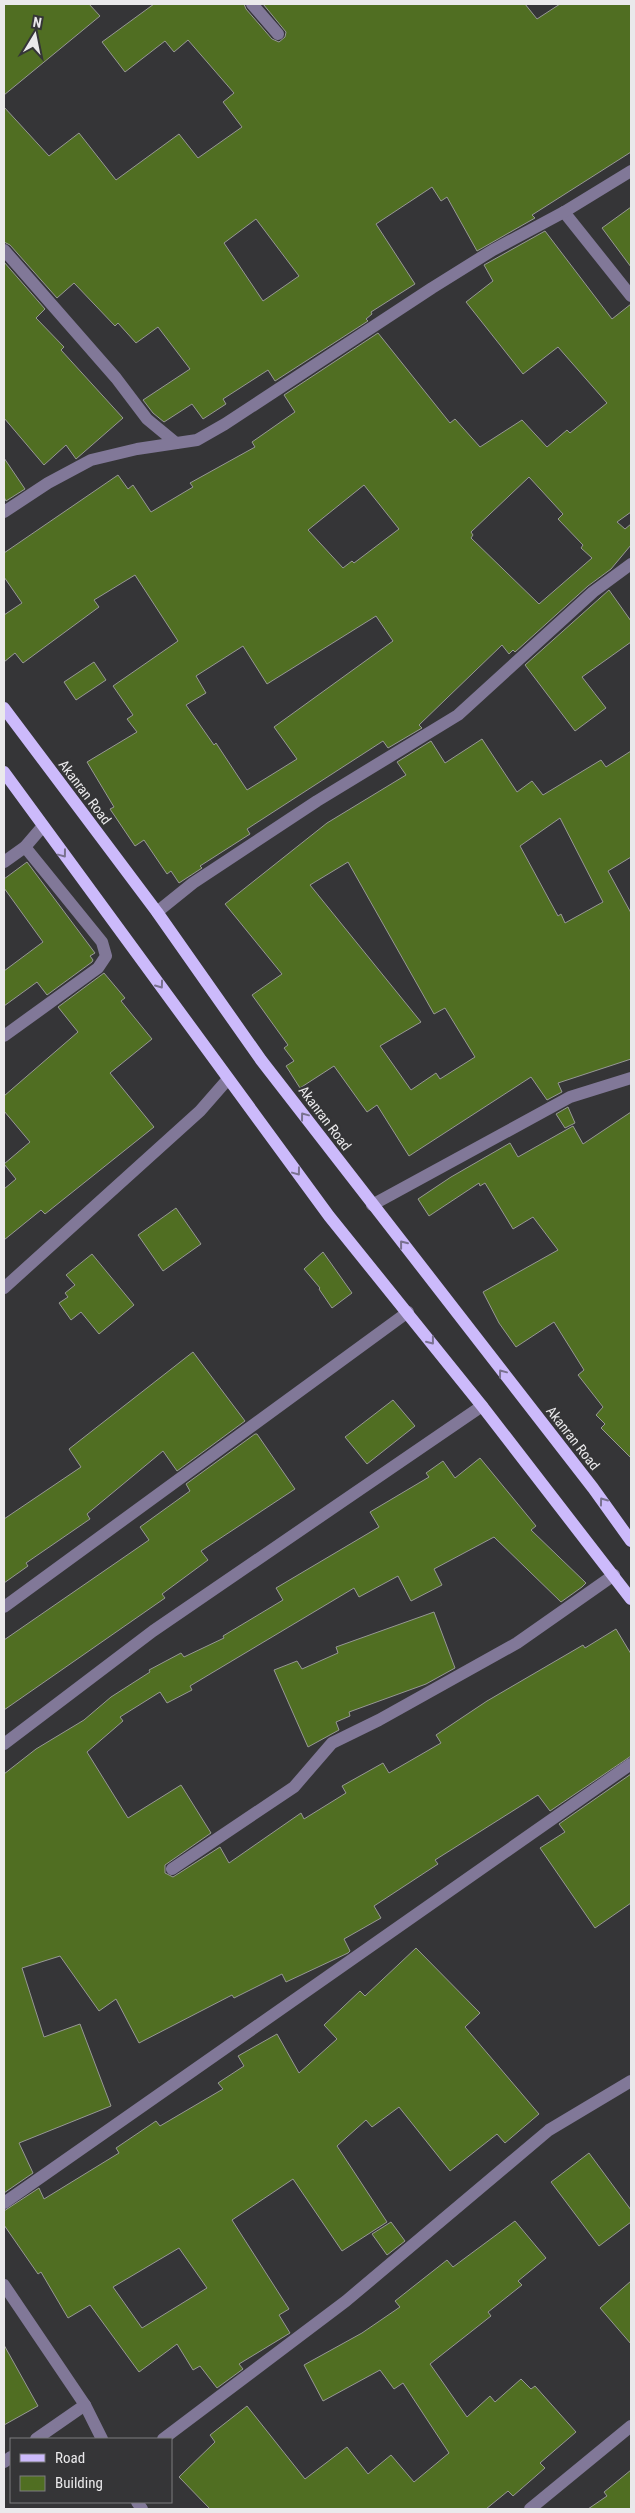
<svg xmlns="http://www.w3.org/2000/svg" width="635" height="2513" font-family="'Roboto Condensed',sans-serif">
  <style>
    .building { fill: #506e22; stroke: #979895; fill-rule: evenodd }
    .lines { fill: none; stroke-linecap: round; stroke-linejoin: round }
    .minor { stroke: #817898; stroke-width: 12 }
    .major { stroke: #ccbafb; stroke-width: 12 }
    .oneway { stroke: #79718f }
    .labels { text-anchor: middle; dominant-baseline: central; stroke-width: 5; stroke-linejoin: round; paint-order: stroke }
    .street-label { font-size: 14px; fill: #eae9eb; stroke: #353537 }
  </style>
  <rect width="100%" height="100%" fill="#353537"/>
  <g class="building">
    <path d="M4 4H89L100 16 4 95Z"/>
    <path d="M154 4H244L246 9 272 39 279 42 285 37 286 32 263 4H525L537 19 560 4H631V152L532 215 535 218 477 251 447 197 441 201 432 187 376 224 415 284 371 312 372 314 366 319 368 321 275 381 268 370 223 399 226 404 203 419 192 404 164 422 153 413 143 400 190 369 158 327 136 343 118 323 115 326 74 283 57 298 10 245 4 242V107L49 156 79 133 116 180 179 134 198 158 242 127 223 102 234 93 188 40 174 52 165 41 125 72 102 42ZM256 219 299 276 263 301 224 243Z"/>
    <path d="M631 207V267L602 228Z"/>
    <path d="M545 231 612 319 631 304V512L617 522 625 529 631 524V545L611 569 588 586 515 652 513 650 509 654 502 645 419 725 422 728 388 748 383 741 247 829 250 834 200 866 202 868 179 883 171 871 167 874 144 840 135 846 110 809 114 807 87 762 137 732 127 719 133 715 113 686 178 641 135 575 94 600 99 607 23 663 15 653 4 662V615L22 603 4 577V553L118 475 128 489 133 485 151 512 193 487 190 483 255 447 252 442 295 412 284 395 378 333 450 423 455 419 480 447 522 420 547 447 567 430 570 433 607 403 558 347 523 374 466 302 493 281 484 265ZM529 477 563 514 558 519 583 545 581 548 592 558 539 604 471 538 473 535 471 532ZM364 485 399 529 354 563 352 561 343 568 308 530ZM376 616 393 641 274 727 297 759 247 790 216 743 214 745 186 705 206 693 196 676 243 646 267 684Z"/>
    <path d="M4 262 45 309 36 318 64 347 61 350 123 418 76 459 66 445 44 465 4 418Z"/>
    <path d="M4 458 25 489 6 501 4 497Z"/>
    <path d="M609 590 631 621V642L582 677 606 708 575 731 525 665Z"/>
    <path d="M94 662 106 680 76 700 64 682Z"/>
    <path d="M482 739 517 792 532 781 543 795 601 760 606 767 631 751V857L608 871 631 913V1059L558 1083 562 1092 547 1100 531 1077 409 1156 377 1105 367 1112 334 1066 300 1088 286 1066 294 1061 284 1048 288 1045 252 995 282 974 225 904 327 823 406 775 397 762 431 741 445 763ZM560 818 603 902 565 923 561 914 558 916 520 846ZM348 862 434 1014 445 1008 475 1057 440 1079 436 1073 411 1090 380 1046 421 1022 310 885Z"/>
    <path d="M27 862 95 953 90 956 93 960 92 962 47 995 37 982 4 1006V971L43 942 4 888V879Z"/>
    <path d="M104 973 125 998 121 1001 152 1039 110 1073 154 1127 45 1214 41 1210 4 1240V1189L16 1179 4 1164 30 1142 4 1111V1096L78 1032 58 1007Z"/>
    <path d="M568 1107 575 1123 565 1128 556 1114Z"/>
    <path d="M631 1112V1458L601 1428 605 1424 596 1415 603 1407 578 1375 584 1370 554 1322 516 1347 499 1323 483 1292 558 1250 533 1217 513 1229 485 1183 480 1186 479 1183 429 1216 418 1199 451 1177 510 1143 518 1157 573 1126 583 1144Z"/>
    <path d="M176 1208 201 1244 163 1271 138 1235Z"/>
    <path d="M323 1252 352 1293 332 1308 319 1289 320 1288 304 1269Z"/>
    <path d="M92 1254 134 1305 99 1334 81 1312 71 1320 59 1303 68 1297 65 1293 75 1285 66 1275Z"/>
    <path d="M193 1352 245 1421 177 1471 163 1451 87 1514 90 1519 26 1563 28 1566 4 1583V1519L81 1467 69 1449Z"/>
    <path d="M393 1400 415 1426 367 1464 345 1437Z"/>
    <path d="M255 1434H257L295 1489 201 1551 208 1560 162 1594 165 1598 4 1710V1640L149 1540 140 1527 190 1491 186 1484Z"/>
    <path d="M480 1458 536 1526 531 1530 586 1583 582 1587 561 1602 494 1537 434 1569 442 1585 411 1601 398 1576 359 1597 354 1588 190 1686 192 1690 167 1703 160 1692 120 1717 123 1721 87 1752 128 1818 181 1785 211 1833 165 1865V1873L173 1877 220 1847 229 1863 301 1813 304 1819 346 1793 342 1786 383 1763 389 1773 441 1743 436 1735 487 1701 583 1645 585 1648 616 1629 631 1654V1756L550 1811 538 1795 435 1860 438 1864 374 1906 381 1918 344 1939 350 1951 348 1953 286 1982 282 1974 234 1998 232 1995 139 2043 116 1999 99 2011 60 1956 22 1968 44 2037 80 2024 111 2106 19 2143 33 2173 4 2193V1774L36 1749 84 1720 111 1697 150 1672 149 1670 181 1653 184 1657 224 1638 223 1636 283 1600 276 1588 379 1527 370 1512 429 1477 426 1473 443 1461 455 1478Z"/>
    <path d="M434 1612 455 1668 426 1684 349 1712 350 1716 336 1722 339 1730 308 1747 274 1670 297 1661 302 1669 338 1653 336 1647Z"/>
    <path d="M631 1774V1903L595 1928 540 1848 565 1832 559 1824Z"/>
    <path d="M416 1948 480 2013 465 2027 539 2114 505 2143 497 2134 450 2171 399 2107 372 2127 366 2120 337 2146 387 2222 342 2251 293 2179 232 2220 289 2309 279 2315 290 2333 239 2364 243 2369 217 2388 200 2366 193 2370 177 2344 139 2372 90 2305 68 2318 41 2272 38 2274 4 2225V2211L39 2188 44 2199 119 2153 116 2148 156 2121 160 2126 223 2089 218 2083 244 2066 238 2056 277 2034 299 2073 337 2039 324 2025 360 1991 365 1996ZM179 2248 207 2288 142 2328 113 2287Z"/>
    <path d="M589 2153 631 2210V2222L599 2246 551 2182Z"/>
    <path d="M515 2221 546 2258 518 2281 522 2285 488 2312 491 2316 430 2364 467 2417 490 2396 495 2402 521 2379 531 2389 535 2386 576 2432 540 2463 545 2468 513 2496 508 2491 486 2509H210L179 2477 215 2442 210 2435 247 2406 305 2479 347 2447 368 2474 391 2455 414 2482 449 2453 403 2383 394 2389 380 2370 323 2401 304 2365 362 2333 400 2307 395 2301 447 2260 453 2267Z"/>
    <path d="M391 2222 405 2241 387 2255 372 2234Z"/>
    <path d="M631 2281V2344L600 2308Z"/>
    <path d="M4 2345 38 2406 4 2425Z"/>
    <path d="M631 2470V2509H588L607 2496 604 2492Z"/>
  </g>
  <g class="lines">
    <g class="minor">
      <path d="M252 4 278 34"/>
      <path d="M564 212 631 296"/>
      <path d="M4 250 116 378 147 419 176 443"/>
      <path d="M4 512 48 483 91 460 137 449 197 440 225 424 432 288 493 250 564 212 631 171"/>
      <path d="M4 862 25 847 43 826"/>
      <path d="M157 912 193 883 317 801 458 715 593 592 631 564"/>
      <path d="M4 1036 98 968 106 956 102 942 25 847"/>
      <path d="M372 1205 570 1097 631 1078"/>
      <path d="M4 1288 200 1111 228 1079"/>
      <path d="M4 1607 408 1312"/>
      <path d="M4 1744 153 1631 482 1406"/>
      <path d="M172 1869 294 1787 332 1743 379 1720 517 1643 614 1575"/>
      <path d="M4 2203 631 1764"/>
      <path d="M4 2285 85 2405 102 2439"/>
      <path d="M36 2439 85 2405"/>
      <path d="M163 2439 346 2301 549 2130 631 2081"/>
      <path d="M4 2462 11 2457"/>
      <path d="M137 2502 142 2509"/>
      <path d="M530 2509 631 2426"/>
    </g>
    <g class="major">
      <path d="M4 708 157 912 261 1060 593 1488 631 1541"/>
      <path d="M4 772 329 1216 482 1406 631 1599"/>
    </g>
  </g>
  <defs><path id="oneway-chevron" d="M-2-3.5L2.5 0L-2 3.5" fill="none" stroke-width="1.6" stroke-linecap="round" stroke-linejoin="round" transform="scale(1.25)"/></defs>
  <g class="oneway">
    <use href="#oneway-chevron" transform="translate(63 854) rotate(53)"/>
    <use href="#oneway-chevron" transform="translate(160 985) rotate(54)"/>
    <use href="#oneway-chevron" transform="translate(304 1116) rotate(-127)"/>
    <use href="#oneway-chevron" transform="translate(297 1172) rotate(53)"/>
    <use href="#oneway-chevron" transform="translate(403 1244) rotate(-128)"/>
    <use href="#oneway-chevron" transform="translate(431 1341) rotate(52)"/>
    <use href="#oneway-chevron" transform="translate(502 1373) rotate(-127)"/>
    <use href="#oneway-chevron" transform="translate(603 1501) rotate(-126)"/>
  </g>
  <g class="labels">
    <g class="street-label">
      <text transform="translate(85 792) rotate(53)">Akanran Road</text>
      <text transform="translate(325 1118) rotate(53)">Akanran Road</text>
      <text transform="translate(573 1438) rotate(52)">Akanran Road</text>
    </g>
  </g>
  <rect width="635" height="2513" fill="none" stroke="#eae9eb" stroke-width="10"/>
  <rect x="10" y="2438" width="162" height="65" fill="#353537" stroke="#7d7d7f"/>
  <rect x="20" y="2454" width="25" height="8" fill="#ccbafb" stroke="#7d7d7f"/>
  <text x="55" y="2463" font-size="15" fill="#eae9eb">Road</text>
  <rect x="20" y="2476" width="25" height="15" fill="#506e22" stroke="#7d7d7f"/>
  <text x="55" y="2488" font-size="15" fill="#eae9eb">Building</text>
  <g transform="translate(35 35) rotate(10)" stroke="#353537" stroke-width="4" paint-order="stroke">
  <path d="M0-4L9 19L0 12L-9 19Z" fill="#eae9eb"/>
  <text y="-8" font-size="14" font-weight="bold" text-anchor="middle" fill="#eae9eb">N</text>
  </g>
</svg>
